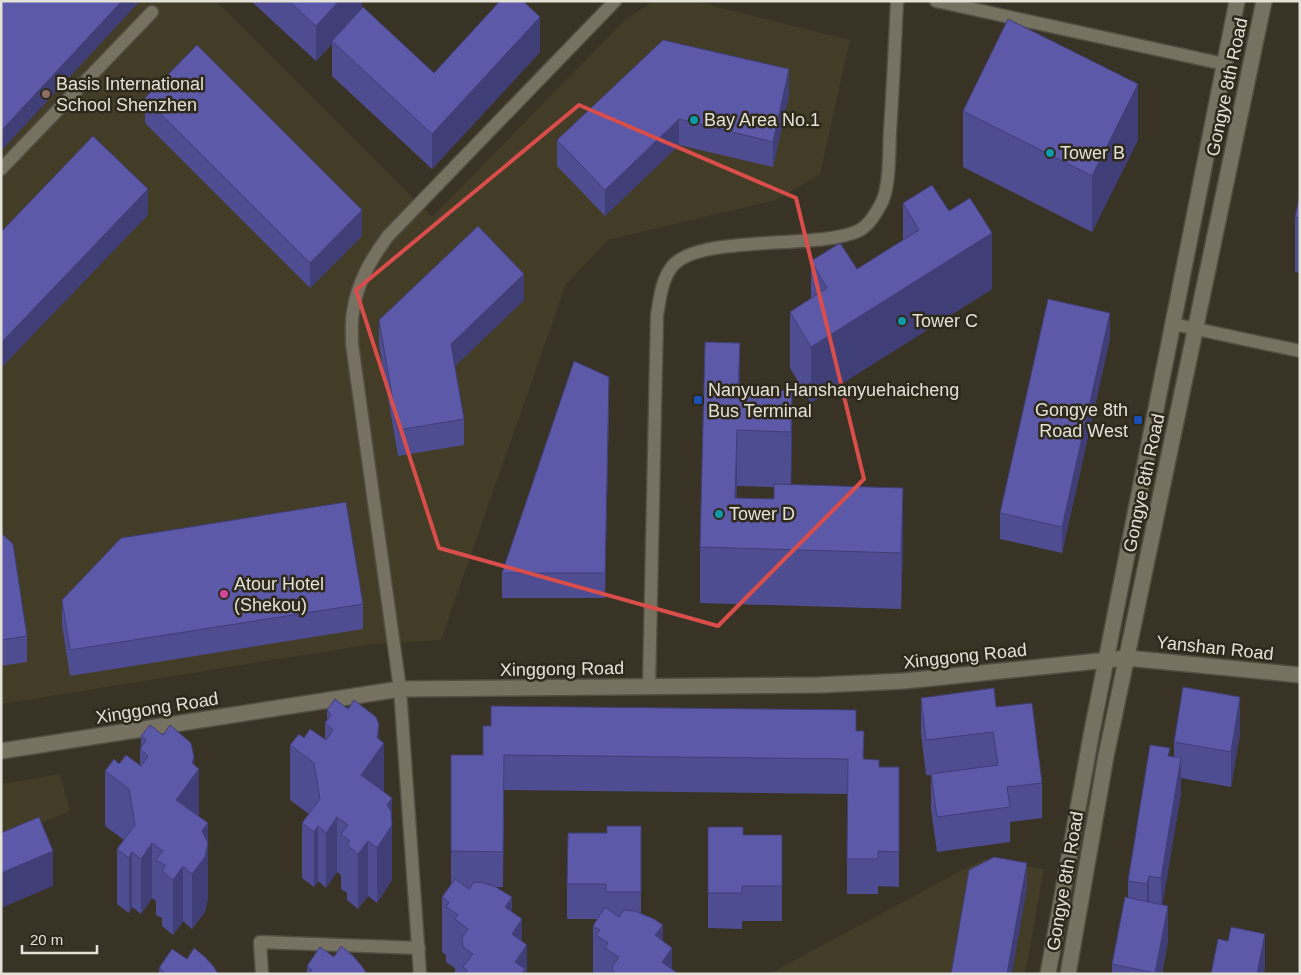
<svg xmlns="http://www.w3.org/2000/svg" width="1301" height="975" font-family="Arial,sans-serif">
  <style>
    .built { fill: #433c27 }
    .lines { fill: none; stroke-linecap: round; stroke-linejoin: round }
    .lane-casing { stroke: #524e42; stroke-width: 15 }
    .secondary-casing { stroke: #524e42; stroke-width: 18 }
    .lane { stroke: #767161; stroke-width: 12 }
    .secondary { stroke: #767161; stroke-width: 15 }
    .wall { fill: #4f4d91; fill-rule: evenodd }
    .shaded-wall { fill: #403e76 }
    .building { fill: #5c59a9; stroke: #403e76 }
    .marked { fill: none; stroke: #d94d4b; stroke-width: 4; stroke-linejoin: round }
    .education-dot { fill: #8d6e63; stroke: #2e291b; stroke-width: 2 }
    .culture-dot { fill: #0f9aa8; stroke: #2e291b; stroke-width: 2 }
    .transit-dot { fill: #1a4fb4; stroke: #2e291b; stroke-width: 2 }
    .hotel-dot { fill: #d1479c; stroke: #2e291b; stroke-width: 2 }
    .labels { text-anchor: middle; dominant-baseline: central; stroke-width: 5; stroke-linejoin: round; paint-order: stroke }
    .poi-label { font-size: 18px; fill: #e4e1d8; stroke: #2e291b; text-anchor: start }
    .street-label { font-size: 18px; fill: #e4e1d8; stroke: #2e291b }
  </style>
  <rect width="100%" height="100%" fill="#383325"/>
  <g class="built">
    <path d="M1 1H216L432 217 626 19 654 1H694L850 40 820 174 776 200 608 240 566 284 441 640 372 644 1 704Z"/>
    <path d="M60 774 70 811 1 840V784Z"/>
    <path d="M983 859 1044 869 1025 974H769Z"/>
  </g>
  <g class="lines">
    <defs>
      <g id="lane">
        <path d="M936 1 1224 64"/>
        <path d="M1 169 152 12"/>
        <path d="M1173 324 1300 351"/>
        <path d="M649 687 657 315C660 299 661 282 671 268 695 233 817 250 858 231 869 226 876 213 882 202 890 185 889 150 890 131 893 87 895 44 897 1"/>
        <path d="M262 974 260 942 419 948"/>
        <path d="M420 974 400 689 352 344C352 333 351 322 353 312 357 283 371 259 388 236L615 1"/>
      </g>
      <g id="secondary">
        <path d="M1 751 400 689 820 685 904 681 1127 658 1300 675"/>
        <path d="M1048 974 1091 736 1237 1"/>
        <path d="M1068 974 1106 756 1264 1"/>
      </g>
    </defs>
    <use href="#lane" class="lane-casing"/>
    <use href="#secondary" class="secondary-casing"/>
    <use href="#lane" class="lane"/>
    <use href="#secondary" class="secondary"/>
  </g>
  <g class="wall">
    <path d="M251 1H362V8L434 73 540 52 432 169 332 76V44L316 61Z"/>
    <path d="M789 95 773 167 679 145 605 216 557 166V140Z"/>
    <path d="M145 98 362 236 310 288 145 123Z"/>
    <path d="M963 111 1138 140 1092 232 963 167Z"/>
    <path d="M1300 194V273L1295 272V217Z"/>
    <path d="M903 203 992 289 811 403 790 368V312L811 298V261L857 269 903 240Z"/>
    <path d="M524 300 455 366 464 419V445L398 456 379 345V320Z"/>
    <path d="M1110 338 1062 553 1000 539V513Z"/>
    <path d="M740 389 792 391 791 485 903 544 901 609 700 603V547ZM737 486 774 487V499L736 498Z"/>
    <path d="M609 403 605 598H502V573Z"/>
    <path d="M1 533 27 636V662L1 666Z"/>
    <path d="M62 600 363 604V629L70 676 62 625Z"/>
    <path d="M921 698 996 707 1042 783V818L1010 822V842L937 852 931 809V775H926L921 733Z"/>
    <path d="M327 710 379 739 384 792 392 798V880L377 903 368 896 358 909 347 900V893L341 889V875L337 872 326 888 318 881 314 887 302 878V823L309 814 290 800V745L304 738 325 740V723L327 721Z"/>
    <path d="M856 731 864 759 879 767H899V887L878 886V894H847V794L504 790 503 887H496L512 912 522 942 527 974H455V968L446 962V955L442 952V897L451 886V755H483Z"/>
    <path d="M1240 733 1231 787 1181 778V793L1162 905 1168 941 1162 974H1112V964L1128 898V881L1170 756 1174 757V742Z"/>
    <path d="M141 736 194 765 199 817 208 823V898L205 912 192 929 183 921 173 935 162 926V918L156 915V901L152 898 141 914 132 907 129 913 117 904V849L124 840 105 826V771L119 764 140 766V749L141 747Z"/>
    <path d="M641 826V913L663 941 672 970 677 974H593V926L597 919H567V884L607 833Z"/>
    <path d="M708 827 743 835H782V921H742V929L708 928Z"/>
    <path d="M334 957 367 974H307V966Z"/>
    <path d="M187 959 218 974H159V968Z"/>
  </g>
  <g class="shaded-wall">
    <path d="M122 1H140L1 151V131Z"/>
    <path d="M339 1H362V12L332 41V44L316 61V26Z"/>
    <path d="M540 17V52L432 169V134Z"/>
    <path d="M789 69V95L773 167V142Z"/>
    <path d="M1138 84V140L1092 232V176Z"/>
    <path d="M679 119V145L605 216V190Z"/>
    <path d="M148 189V215L1 368V343Z"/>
    <path d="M362 210V236L310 288V263Z"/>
    <path d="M992 233V289L811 403V347Z"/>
    <path d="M524 274V300L451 370V344Z"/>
    <path d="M1110 313V338L1062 553V527Z"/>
    <path d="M740 343V399L738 389Z"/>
    <path d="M609 377V403L605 598V573Z"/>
    <path d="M792 391V446L791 488V432Z"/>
    <path d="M737 430V486L735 554V498Z"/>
    <path d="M903 488V544L901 609V553Z"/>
    <path d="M1240 697V733L1231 787V752Z"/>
    <path d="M379 724V750L384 743V798L361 775 377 738Z"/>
    <path d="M194 757V776L199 769V824L176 800Z"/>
    <path d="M1181 758V793L1161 914V878Z"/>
    <path d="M392 798V880L377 903V848L387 805Z"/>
    <path d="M337 817V872L326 888V833Z"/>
    <path d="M208 823V898L205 912 192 929V874L202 831Z"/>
    <path d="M318 826V881L314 887V832Z"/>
    <path d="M368 841V896L358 909V854Z"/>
    <path d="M152 843V898L141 914V859Z"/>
    <path d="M53 851V886L1 908V873Z"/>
    <path d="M132 852V907L129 913V858Z"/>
    <path d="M1027 863V889L1012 974H1007Z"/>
    <path d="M183 866V921L173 935V880Z"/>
    <path d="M1149 876V911L1147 919V884Z"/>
    <path d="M512 897V933L522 919V951L527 945V974H512L505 907Z"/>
    <path d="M1168 906V941L1162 974H1155Z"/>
    <path d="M663 925V961L672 948V974H655V935Z"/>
    <path d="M1265 934V969L1264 974H1257Z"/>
  </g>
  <g class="building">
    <path d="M1 1H122L1 131Z"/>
    <path d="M289 1H339L316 26Z"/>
    <path d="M500 1H523L540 17 432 134 332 41 363 7 434 73Z"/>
    <path d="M1008 19 1138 84 1092 176 963 111Z"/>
    <path d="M663 40 789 69 773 142 679 119 605 190 557 140Z"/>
    <path d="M197 45 362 210 310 263 145 98Z"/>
    <path d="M93 136 148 189 1 343V232Z"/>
    <path d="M932 185 949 211 970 198 992 233 811 347 790 312 827 288 811 261 840 243 857 269 919 230 903 203Z"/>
    <path d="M1300 194V218L1295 217Z"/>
    <path d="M478 226 524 274 451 344 464 419 398 430 379 320Z"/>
    <path d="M1048 299 1110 313 1062 527 1000 513Z"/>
    <path d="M705 342 740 343 738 389 792 391 791 432 737 430 735 498 774 499V484L903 488 901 553 700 547Z"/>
    <path d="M574 361 609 377 605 573H502Z"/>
    <path d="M346 502 363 604 70 650 62 600 121 538Z"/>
    <path d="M1 533 13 544 27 636 1 640Z"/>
    <path d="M1183 687 1240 697 1231 752 1174 742Z"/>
    <path d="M994 688 996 707 1032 703 1042 783 1007 787 1010 807 937 817 931 774 998 765 993 732 926 740 921 698Z"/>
    <path d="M335 699 348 709 354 700 376 717 379 724 377 738 384 743 361 775 392 798 387 805 391 811 392 825 377 848 368 841 358 854 347 845 350 841 341 834 348 825 337 817 326 833 318 826 314 832 302 823 320 799 314 763 290 745 299 734 304 738 310 729 326 740 333 730 325 723 331 715 327 710Z"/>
    <path d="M491 706 856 710V731H864L863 759 879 760V767H899V852L878 851V859H847L848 759 504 755 503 852 451 851V755H483V726H491Z"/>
    <path d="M150 725 163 735 170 725 191 743 194 757 192 763 199 769 176 800 208 823 202 831 208 843 205 857 192 874 183 866 173 880 162 871 166 866 156 860 163 851 152 843 141 859 132 852 129 858 117 849 135 825 129 789 105 771 114 759 119 764 126 755 141 766 148 756 140 749 146 740 141 736Z"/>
    <path d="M1150 745 1170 748 1168 756 1181 758 1161 878 1149 876 1147 884 1128 881Z"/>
    <path d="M39 817 53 851 1 873V833Z"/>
    <path d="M607 826H641V892H606V884H567L568 833H607Z"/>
    <path d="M708 827H743V835H782V886H742V893H708Z"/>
    <path d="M994 857 1027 863 1007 974H951L969 870Z"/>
    <path d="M455 879 469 889 474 882 484 883 494 886 512 897 505 907 522 919 512 934 527 945 515 962 525 969 521 974H465L467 970 463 967 473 954 463 947 462 938 468 929 455 919 458 915 446 907 449 902 442 897Z"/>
    <path d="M1125 897 1168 906 1155 973 1112 964Z"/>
    <path d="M605 907 619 917 624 910 635 911 654 919 663 925 655 935 672 948 662 962 677 973 676 974H614L612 967 619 957 605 948 608 943 596 935 600 930 593 926Z"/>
    <path d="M1231 927 1265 934 1257 974H1211L1218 939 1228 941Z"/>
    <path d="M341 946 352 955 361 965 367 974H309L312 970 307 966 320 947 334 957Z"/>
    <path d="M194 948 205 957 214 967 218 974H163L164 972 159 968 172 949 187 959Z"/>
  </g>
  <path class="marked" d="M579 105 796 198 864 479 718 626 439 548 356 290Z"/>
  <circle class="education-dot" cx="46" cy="94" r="5"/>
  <g class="culture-dot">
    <circle cx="694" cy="120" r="5"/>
    <circle cx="1050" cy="153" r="5"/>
    <circle cx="902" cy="321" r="5"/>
    <circle cx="719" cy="514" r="5"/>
  </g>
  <g class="transit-dot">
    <rect x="693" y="395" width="10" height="10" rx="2.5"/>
    <rect x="1133" y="415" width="10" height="10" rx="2.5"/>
  </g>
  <circle class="hotel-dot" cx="224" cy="594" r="5"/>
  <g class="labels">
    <g class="poi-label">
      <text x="56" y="84">Basis International<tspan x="56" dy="21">School Shenzhen</tspan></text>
      <text x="704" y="120">Bay Area No.1</text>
      <text x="1060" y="153">Tower B</text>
      <text x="912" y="321">Tower C</text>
      <text x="708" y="390">Nanyuan Hanshanyuehaicheng<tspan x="708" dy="21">Bus Terminal</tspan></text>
      <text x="1128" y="410" text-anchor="end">Gongye 8th<tspan x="1128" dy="21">Road West</tspan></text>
      <text x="729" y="514">Tower D</text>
      <text x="234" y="584">Atour Hotel<tspan x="234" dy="21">(Shekou)</tspan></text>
    </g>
    <g class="street-label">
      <text transform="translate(1227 87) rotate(-78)">Gongye 8th Road</text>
      <text transform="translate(1144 483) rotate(-78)">Gongye 8th Road</text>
      <text transform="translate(1215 648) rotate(6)">Yanshan Road</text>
      <text transform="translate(965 656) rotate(-6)">Xinggong Road</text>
      <text transform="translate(562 669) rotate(-1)">Xinggong Road</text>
      <text transform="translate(157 708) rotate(-9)">Xinggong Road</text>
      <text transform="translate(1065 881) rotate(-80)">Gongye 8th Road</text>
    </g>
  </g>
  <rect width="1301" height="975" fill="none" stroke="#e4e1d8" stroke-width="5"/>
  <path d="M22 945v8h75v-8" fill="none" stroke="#e4e1d8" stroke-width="2.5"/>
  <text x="30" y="945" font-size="15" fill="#e4e1d8" stroke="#2e291b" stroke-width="4" paint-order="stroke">20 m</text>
</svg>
